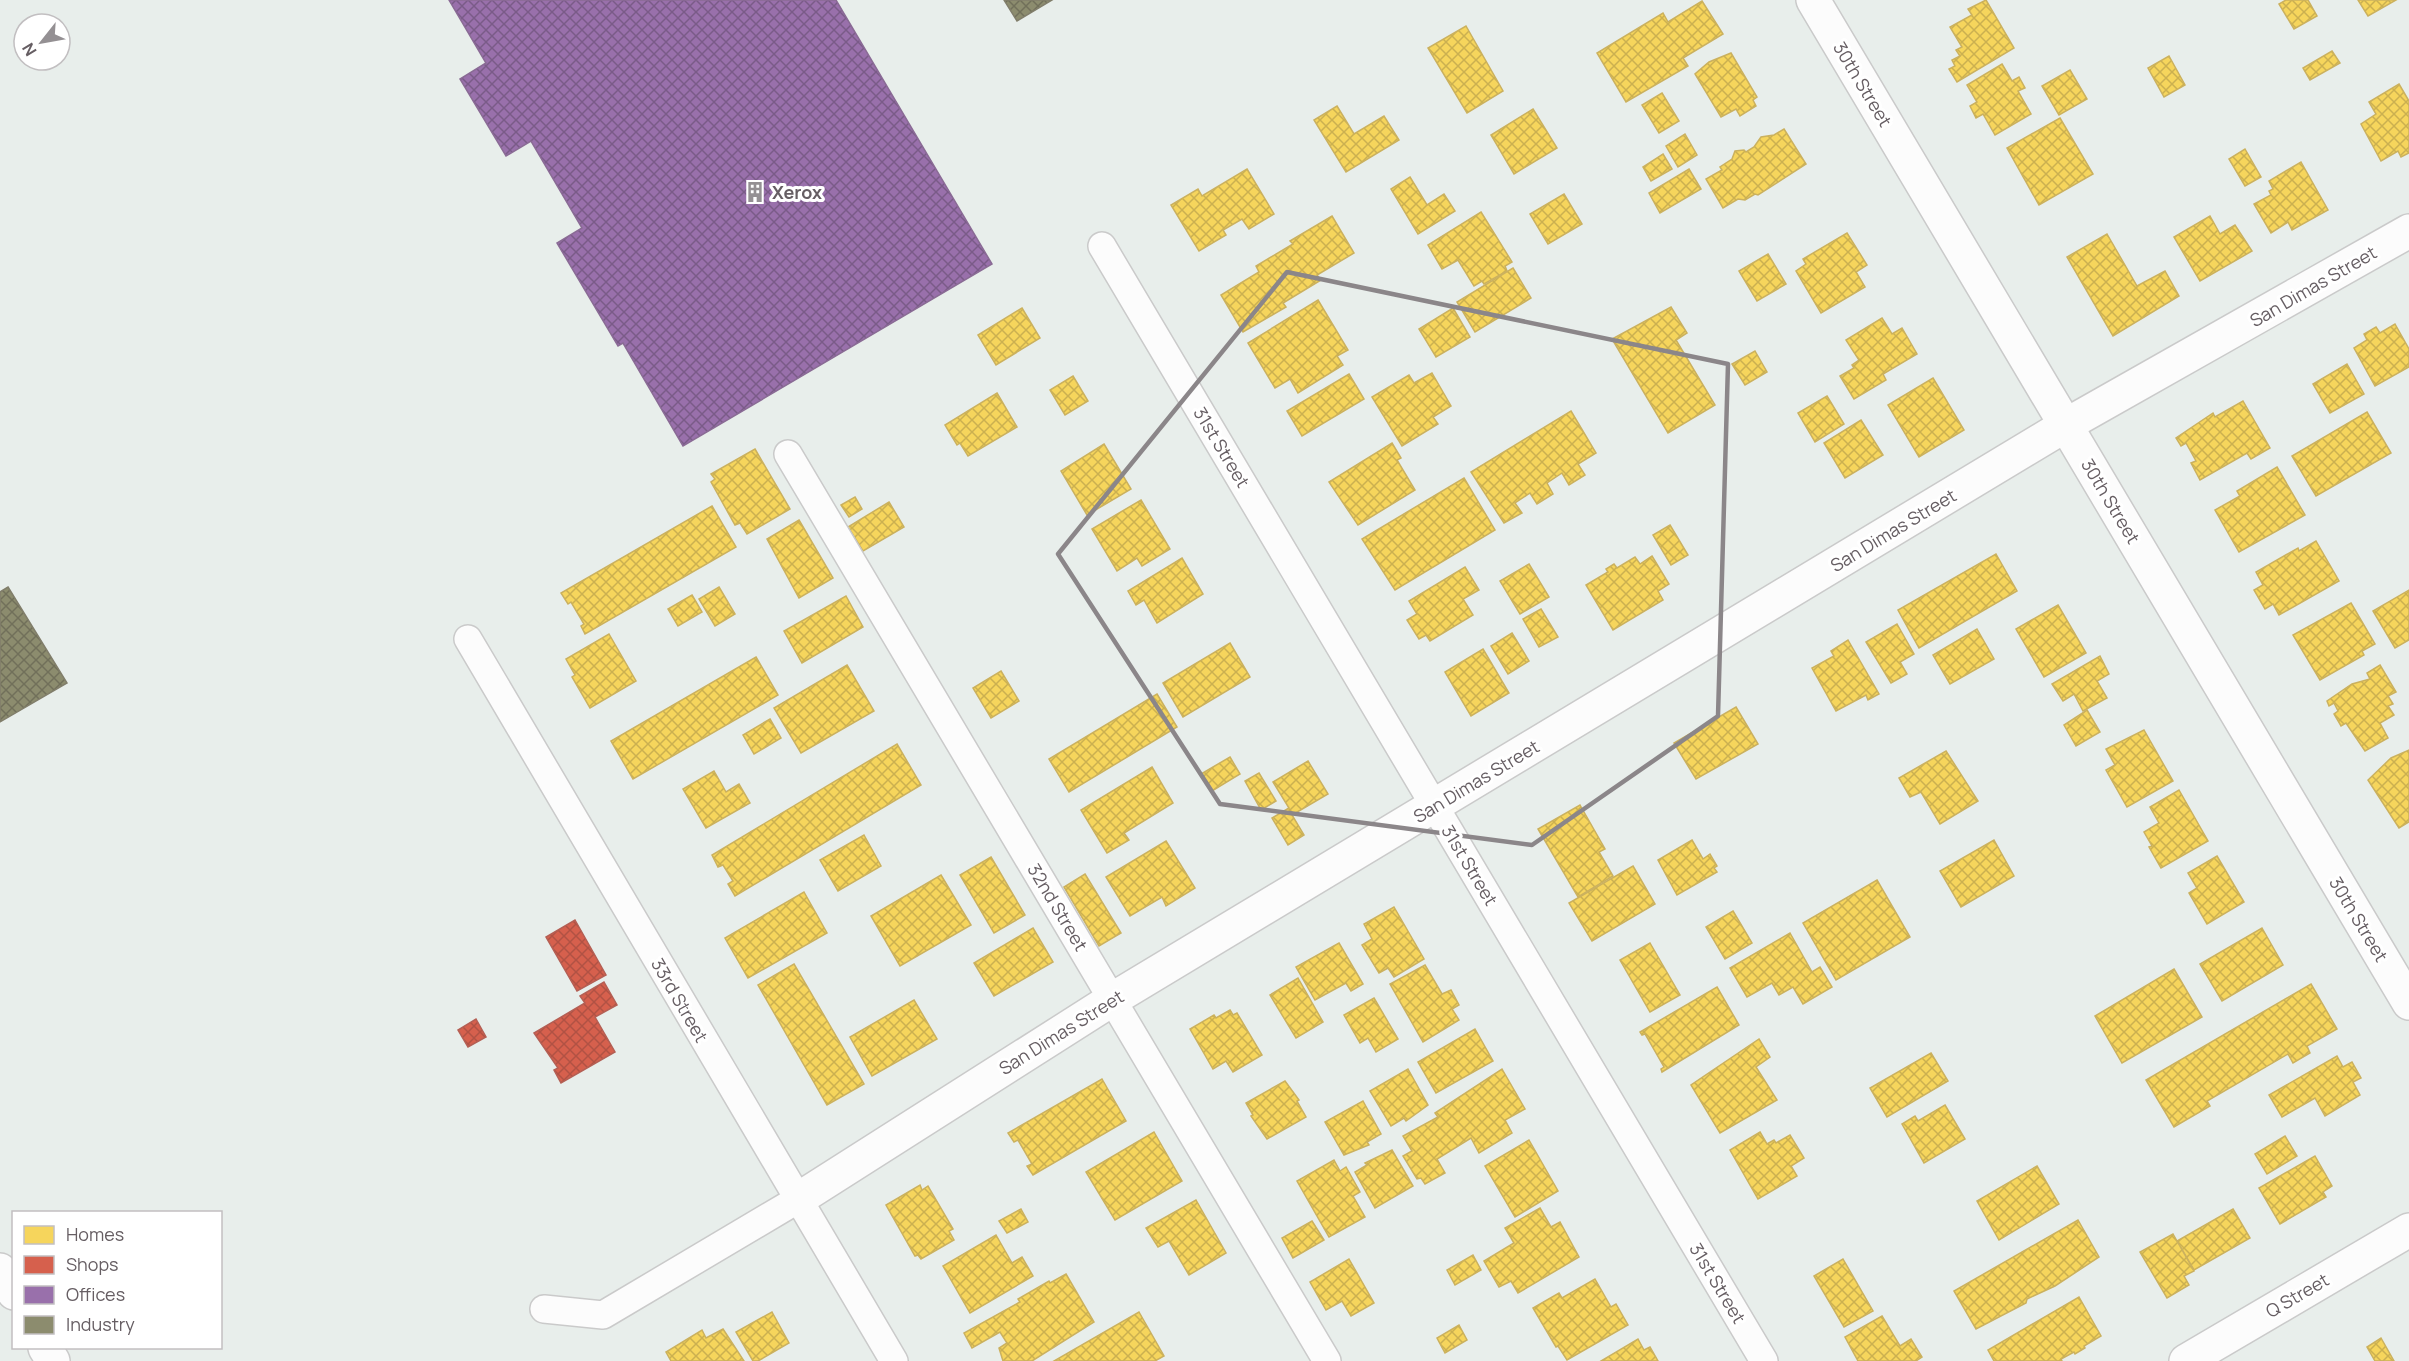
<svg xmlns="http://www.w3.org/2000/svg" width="2409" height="1361" font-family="Manrope,sans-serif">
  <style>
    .homes { fill: url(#homes-cross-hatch); stroke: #cbb15e; stroke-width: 1.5 }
    .shops { fill: url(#shops-cross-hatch); stroke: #b45f54; stroke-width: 1.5 }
    .offices { fill: url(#offices-cross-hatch); stroke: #8a6b95; stroke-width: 1.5 }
    .industry { fill: url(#industry-cross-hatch); stroke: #817e6b; stroke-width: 1.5 }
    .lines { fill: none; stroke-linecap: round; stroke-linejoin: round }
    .minor-casing { stroke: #cacaca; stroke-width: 30 }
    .tertiary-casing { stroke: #cacaca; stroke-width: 36 }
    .minor { stroke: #fcfcfc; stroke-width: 27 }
    .tertiary { stroke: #fcfcfc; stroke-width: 33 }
    .marked { fill: none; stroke: #8b8689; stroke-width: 4.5; stroke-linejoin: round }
    .labels { text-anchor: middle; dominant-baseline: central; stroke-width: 6; stroke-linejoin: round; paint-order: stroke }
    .street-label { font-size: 18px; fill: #665e63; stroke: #fff }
    .poi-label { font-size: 18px; font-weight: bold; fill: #665e63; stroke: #fff; text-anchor: start }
  </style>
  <defs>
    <pattern id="homes-cross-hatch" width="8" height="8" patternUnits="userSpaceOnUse" patternTransform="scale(1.5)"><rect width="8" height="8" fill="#f6d55c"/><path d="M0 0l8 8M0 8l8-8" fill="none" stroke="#cbb050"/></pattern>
    <pattern id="shops-cross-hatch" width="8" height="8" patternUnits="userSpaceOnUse" patternTransform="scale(1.5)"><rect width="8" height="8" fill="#d6604d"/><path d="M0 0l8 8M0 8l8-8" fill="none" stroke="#b15244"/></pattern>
    <pattern id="offices-cross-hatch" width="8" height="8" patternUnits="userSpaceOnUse" patternTransform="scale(1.5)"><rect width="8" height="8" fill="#9970ab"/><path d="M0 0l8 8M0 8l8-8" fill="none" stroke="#7a5b88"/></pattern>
    <pattern id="industry-cross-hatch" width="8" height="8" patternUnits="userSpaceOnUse" patternTransform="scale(1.5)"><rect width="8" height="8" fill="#8c8c6e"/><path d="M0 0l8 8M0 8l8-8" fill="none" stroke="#71705a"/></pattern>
  </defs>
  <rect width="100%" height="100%" fill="#e8eeeb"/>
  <g class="homes">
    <path d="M1986 0 2014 48 1957 82 1949 69 1955 66 1952 60 1960 56 1956 50 1962 47 1950 27 1972 15 1968 9Z"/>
    <path d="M2286 0H2308L2317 16 2294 29 2279 4Z"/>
    <path d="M2358 0H2396L2368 16Z"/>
    <path d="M1702 1 1723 34 1683 58 1688 66 1626 102 1597 53 1663 13 1668 22Z"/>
    <path d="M1466 26 1503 91 1467 113 1428 48Z"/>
    <path d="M2332 51 2340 63 2310 80 2303 68Z"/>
    <path d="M1731 53 1757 97 1753 100 1756 106 1740 116 1736 109 1721 117 1695 74 1709 62Z"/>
    <path d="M2169 56 2185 85 2164 97 2148 68Z"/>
    <path d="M2002 64 2012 81 2019 77 2025 88 2018 91 2031 114 1995 135 1983 114 1976 118 1970 106 1977 102 1967 85Z"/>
    <path d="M2070 70 2087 99 2059 115 2042 86Z"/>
    <path d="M2399 84 2409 101V153L2401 157 2398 151 2381 161 2361 124 2376 114 2369 102Z"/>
    <path d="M1662 93 1679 121 1659 133 1642 105Z"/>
    <path d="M1337 106 1354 134 1384 116 1399 140 1346 172 1314 120Z"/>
    <path d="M1533 109 1557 148 1514 174 1491 135Z"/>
    <path d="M2060 118 2093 174 2039 205 2007 148Z"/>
    <path d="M1784 129 1806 164 1758 195 1755 194 1745 200 1738 199 1723 208 1706 179 1722 170 1720 167 1732 159 1735 151 1744 150 1746 152 1754 147 1761 137 1774 135Z"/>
    <path d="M1685 134 1697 155 1678 167 1666 146Z"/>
    <path d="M2245 149 2261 177 2245 186 2229 159Z"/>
    <path d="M1663 154 1672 169 1651 181 1643 167Z"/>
    <path d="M2301 162 2328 210 2292 230 2288 222 2271 233 2254 204 2271 195 2269 191 2273 189 2269 181Z"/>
    <path d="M1247 169 1274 214 1249 229 1242 219 1223 230 1226 235 1199 251 1171 205 1198 189 1202 196Z"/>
    <path d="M1689 169 1701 189 1660 213 1649 193Z"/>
    <path d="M1410 177 1427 205 1444 194 1455 211 1418 234 1391 189Z"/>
    <path d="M1564 194 1582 224 1548 244 1530 214Z"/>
    <path d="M1481 212 1512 262 1505 266 1507 271 1484 284 1482 281 1474 286 1458 260 1442 269 1428 245Z"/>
    <path d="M1332 216 1354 253 1317 275 1321 280 1283 303 1286 307 1243 332 1221 295 1259 272 1256 266 1293 244 1290 241Z"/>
    <path d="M2210 216 2220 234 2235 225 2252 251 2200 281 2174 237Z"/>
    <path d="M1847 233 1867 265 1856 272 1865 287 1821 313 1796 271 1806 264 1803 259Z"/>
    <path d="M2107 234 2137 286 2165 271 2179 296 2113 336 2067 257Z"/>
    <path d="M1768 254 1786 284 1757 301 1739 271Z"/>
    <path d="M1513 268 1531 298 1475 332 1457 302Z"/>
    <path d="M1318 300 1348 350 1337 356 1343 365 1298 393 1290 379 1275 388 1248 343Z"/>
    <path d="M1671 307 1687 333 1676 340 1715 405 1668 433 1612 339Z"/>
    <path d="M1022 308 1040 338 996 365 978 335Z"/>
    <path d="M1453 308 1470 337 1436 357 1419 329Z"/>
    <path d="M1882 318 1892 334 1902 328 1917 354 1883 374 1886 380 1854 399 1840 376 1854 368 1852 365 1859 360 1846 340Z"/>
    <path d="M2395 324 2409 349V367L2375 386 2354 348 2367 340 2364 334 2376 327 2380 333Z"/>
    <path d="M1755 351 1767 372 1745 385 1732 364Z"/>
    <path d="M2347 364 2364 394 2330 413 2313 384Z"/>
    <path d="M1432 373 1451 406 1433 417 1438 424 1402 446 1372 397 1409 375 1414 383Z"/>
    <path d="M1349 374 1364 399 1302 436 1287 411Z"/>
    <path d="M1073 376 1088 401 1065 415 1050 390Z"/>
    <path d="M1933 378 1964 430 1919 457 1888 405Z"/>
    <path d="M997 393 1017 427 968 456 960 443 957 445 945 425Z"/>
    <path d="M1827 396 1844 424 1815 442 1798 413Z"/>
    <path d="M2243 401 2270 448 2251 459 2247 453 2200 480 2191 463 2196 461 2186 443 2181 446 2176 438 2213 413 2215 417Z"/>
    <path d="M1571 411 1596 453 1578 464 1585 475 1569 485 1562 473 1547 483 1553 494 1537 504 1530 493 1515 503 1522 513 1504 523 1471 472Z"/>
    <path d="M2367 412 2391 453 2316 496 2292 456Z"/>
    <path d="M1861 420 1883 455 1845 478 1824 443Z"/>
    <path d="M1392 443 1401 458 1397 460 1415 490 1358 525 1329 482Z"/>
    <path d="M1104 444 1131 489 1087 515 1061 471Z"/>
    <path d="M755 449 790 509 747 534 740 523 735 525 711 482 715 479 711 474Z"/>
    <path d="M2277 467 2305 515 2239 552 2215 510 2240 496 2237 491Z"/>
    <path d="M1464 478 1495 530 1395 590 1362 539Z"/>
    <path d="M855 497 862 509 849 517 841 505Z"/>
    <path d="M1141 500 1170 549 1142 566 1137 558 1117 571 1092 529Z"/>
    <path d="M889 502 904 527 863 551 848 527Z"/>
    <path d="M712 506 736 547 585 634 581 626 584 624 571 602 568 604 561 593Z"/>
    <path d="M799 520 833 578 799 598 767 539Z"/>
    <path d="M1670 525 1688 555 1671 565 1653 535Z"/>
    <path d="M2316 541 2339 581 2279 615 2273 604 2265 609 2254 590 2263 585 2256 572 2298 548 2299 551Z"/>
    <path d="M1996 554 2017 591 1919 648 1898 610Z"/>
    <path d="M1652 556 1669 584 1658 591 1663 600 1613 630 1586 585 1608 572 1606 569 1614 564 1617 568 1635 557 1640 564Z"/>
    <path d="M1182 558 1203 594 1157 623 1144 600 1136 605 1128 591Z"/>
    <path d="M1529 564 1549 597 1520 614 1500 581Z"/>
    <path d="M1465 567 1479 590 1463 599 1473 615 1430 641 1426 635 1419 639 1407 620 1417 614 1409 601Z"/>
    <path d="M719 587 735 614 715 626 699 599Z"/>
    <path d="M2409 590V640L2395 648 2373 611Z"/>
    <path d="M692 595 702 612 678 626 668 609Z"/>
    <path d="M846 596 863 627 802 663 784 631Z"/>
    <path d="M2351 603 2375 644 2362 651 2364 655 2320 680 2293 635Z"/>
    <path d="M2058 605 2086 653 2044 677 2016 629Z"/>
    <path d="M1541 609 1558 637 1539 647 1523 619Z"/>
    <path d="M1897 624 1914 654 1900 662 1907 674 1891 683 1866 642Z"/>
    <path d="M1977 629 1994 659 1950 684 1933 655Z"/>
    <path d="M1512 633 1529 661 1508 674 1491 646Z"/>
    <path d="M609 634 636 681 590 708 572 677 575 675 566 659Z"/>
    <path d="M1848 640 1879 694 1868 700 1866 695 1836 711 1812 668 1834 656 1831 651Z"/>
    <path d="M1230 643 1250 677 1183 717 1163 683Z"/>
    <path d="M1483 649 1509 693 1471 716 1445 672Z"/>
    <path d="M2100 656 2109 674 2097 681 2107 698 2083 711 2074 694 2063 701 2052 684Z"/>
    <path d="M756 657 778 695 633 779 611 741Z"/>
    <path d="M847 665 874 711 801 753 774 708Z"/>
    <path d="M2380 665 2396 692 2388 696 2393 704 2388 706 2394 715 2380 723 2388 738 2365 751 2346 723 2341 726 2334 714 2338 711 2334 703 2329 706 2327 701 2352 684 2370 679 2367 673Z"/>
    <path d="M1001 671 1019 701 991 718 973 688Z"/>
    <path d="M1157 694 1177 727 1069 792 1049 759Z"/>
    <path d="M1736 707 1758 744 1696 779 1674 743Z"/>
    <path d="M2087 710 2100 732 2076 746 2064 725Z"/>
    <path d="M770 719 781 738 754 754 743 735Z"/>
    <path d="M2144 730 2173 781 2127 807 2106 770 2115 765 2106 749Z"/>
    <path d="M897 744 921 785 735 896 728 884 733 881 723 865 718 867 712 855Z"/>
    <path d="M2409 750V822L2399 828 2368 780 2391 758Z"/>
    <path d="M1946 751 1978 801 1940 824 1921 792 1910 797 1899 778Z"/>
    <path d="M1230 757 1240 774 1212 791 1201 774Z"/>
    <path d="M1308 761 1328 794 1292 815 1304 835 1288 845 1272 818 1289 808 1273 782Z"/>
    <path d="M1152 767 1173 803 1124 833 1129 840 1107 853 1081 810Z"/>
    <path d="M714 771 726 792 739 784 750 803 706 828 683 789Z"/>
    <path d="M1259 773 1276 801 1261 810 1245 781Z"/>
    <path d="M2179 790 2208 841 2161 868 2149 847 2152 846 2144 832 2159 823 2150 807Z"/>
    <path d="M1580 805 1605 849 1599 852 1613 876 1578 897 1538 829Z"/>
    <path d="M864 835 881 866 838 891 820 860Z"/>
    <path d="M1692 840 1703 859 1710 854 1717 866 1714 868 1717 872 1677 895 1658 860Z"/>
    <path d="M1994 840 2014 876 1961 907 1940 871Z"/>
    <path d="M1166 841 1195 888 1166 906 1162 897 1130 916 1106 877Z"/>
    <path d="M2217 856 2244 902 2207 924 2189 893 2197 888 2188 873Z"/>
    <path d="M991 857 1025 915 994 933 960 875Z"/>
    <path d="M1633 866 1655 904 1592 941 1569 903Z"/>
    <path d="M1085 874 1121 933 1099 946 1064 887Z"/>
    <path d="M941 875 971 925 900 966 871 916Z"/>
    <path d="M1877 880 1910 937 1836 980 1803 923Z"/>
    <path d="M804 892 827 933 748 978 725 938Z"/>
    <path d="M1394 907 1424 959 1394 977 1388 968 1379 973 1362 945 1372 939 1364 924Z"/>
    <path d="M1733 911 1752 943 1725 959 1706 927Z"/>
    <path d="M1033 928 1053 962 994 996 974 963Z"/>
    <path d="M2262 928 2283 965 2222 1001 2200 964Z"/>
    <path d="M1790 933 1812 972 1820 967 1832 987 1803 1004 1793 987 1779 995 1772 983 1747 997 1730 968Z"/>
    <path d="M1339 943 1363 984 1351 991 1346 983 1315 1000 1296 967Z"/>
    <path d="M1650 943 1680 995 1650 1012 1620 960Z"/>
    <path d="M794 964 864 1084 827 1105 758 985Z"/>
    <path d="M1425 965 1442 994 1451 990 1459 1005 1452 1009 1459 1020 1423 1042 1390 984Z"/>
    <path d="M2174 969 2202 1017 2122 1063 2095 1016Z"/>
    <path d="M1298 978 1323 1022 1296 1038 1270 995Z"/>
    <path d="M2311 984 2337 1029 2307 1046 2310 1053 2293 1063 2288 1054 2207 1101 2210 1106 2174 1127 2146 1080Z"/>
    <path d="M1717 987 1739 1025 1662 1072 1661 1069 1664 1067 1645 1034 1642 1035 1640 1032Z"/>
    <path d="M1374 998 1398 1039 1376 1052 1368 1038 1360 1043 1344 1015Z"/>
    <path d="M914 1000 937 1039 872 1076 850 1037Z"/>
    <path d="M1230 1010 1233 1015 1237 1013 1262 1055 1233 1072 1226 1061 1213 1069 1190 1029 1214 1015 1216 1018Z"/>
    <path d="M1475 1029 1493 1061 1436 1093 1418 1062Z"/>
    <path d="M1759 1039 1770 1057 1756 1067 1777 1100 1720 1133 1691 1085Z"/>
    <path d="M1931 1053 1948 1081 1887 1117 1870 1088Z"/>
    <path d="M2337 1056 2343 1067 2352 1062 2361 1078 2353 1082 2360 1095 2325 1116 2315 1098 2282 1117 2269 1095Z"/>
    <path d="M1408 1069 1428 1105 1406 1121 1404 1118 1391 1126 1370 1091Z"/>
    <path d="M1502 1069 1525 1109 1505 1120 1512 1133 1479 1153 1471 1138 1437 1159 1445 1173 1425 1184 1421 1178 1417 1179 1403 1156 1412 1151 1403 1136 1438 1117 1435 1113Z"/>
    <path d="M1102 1079 1126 1121 1033 1175 1027 1166 1032 1164 1018 1140 1014 1142 1008 1133Z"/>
    <path d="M1285 1081 1299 1100 1297 1101 1306 1117 1267 1139 1251 1116 1253 1115 1246 1103Z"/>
    <path d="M1363 1101 1381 1134 1367 1142 1369 1145 1344 1155 1325 1122Z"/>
    <path d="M1945 1105 1965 1139 1924 1163 1902 1124 1915 1116 1918 1121Z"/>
    <path d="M1154 1132 1182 1181 1115 1220 1086 1172Z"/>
    <path d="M1760 1132 1767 1144 1774 1140 1776 1143 1790 1135 1804 1158 1791 1166 1797 1176 1758 1199 1730 1150Z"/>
    <path d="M2285 1136 2297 1156 2267 1174 2255 1154Z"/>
    <path d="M1529 1140 1558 1191 1515 1217 1485 1166Z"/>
    <path d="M1392 1150 1413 1186 1375 1208 1355 1172 1367 1165 1365 1163Z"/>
    <path d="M2315 1156 2332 1186 2323 1192 2326 1197 2280 1224 2259 1188Z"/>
    <path d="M1334 1160 1340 1171 1346 1167 1360 1192 1353 1196 1365 1217 1329 1237 1297 1181Z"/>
    <path d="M2037 1166 2059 1204 1999 1240 1977 1201Z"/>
    <path d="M920 1185 922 1190 928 1186 953 1229 949 1231 954 1240 921 1259 918 1255 915 1256 886 1205Z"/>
    <path d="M1196 1200 1226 1253 1189 1275 1169 1241 1158 1247 1146 1228Z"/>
    <path d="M1540 1208 1551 1227 1560 1222 1579 1257 1518 1293 1511 1281 1499 1287 1484 1261 1514 1243 1505 1228Z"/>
    <path d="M1021 1209 1028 1222 1007 1233 999 1221Z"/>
    <path d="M2233 1209 2250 1238 2194 1270 2177 1241Z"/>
    <path d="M2078 1220 2099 1257 2055 1286 2027 1299 2026 1303 1976 1329 1954 1291Z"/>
    <path d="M1312 1221 1324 1240 1293 1258 1282 1238Z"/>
    <path d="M2173 1234 2194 1271 2184 1276 2189 1285 2167 1298 2140 1252Z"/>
    <path d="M996 1235 1012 1263 1022 1257 1033 1276 970 1313 943 1266Z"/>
    <path d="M1473 1255 1481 1270 1455 1285 1447 1270Z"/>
    <path d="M1349 1259 1374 1303 1351 1316 1342 1301 1326 1310 1310 1282Z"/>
    <path d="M1843 1259 1873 1311 1844 1327 1814 1276Z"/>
    <path d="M1066 1274 1094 1322 1032 1361H1003L999 1348 1007 1343 1000 1332 972 1348 964 1333 1020 1302 1018 1299 1049 1281 1050 1283Z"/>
    <path d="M1595 1279 1611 1307 1616 1304 1628 1325 1567 1360 1558 1346 1556 1347 1533 1308 1559 1293 1562 1298Z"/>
    <path d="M2079 1297 2101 1336 2084 1346 2085 1348 2075 1354 2074 1352 2061 1359 2062 1361H1994L1988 1350Z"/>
    <path d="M772 1312 789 1343 758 1361H753L736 1332Z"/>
    <path d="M1139 1312 1164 1356 1155 1361H1054Z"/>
    <path d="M1882 1316 1900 1346 1911 1339 1922 1357 1916 1361H1858L1845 1337Z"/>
    <path d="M1459 1325 1467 1340 1445 1353 1437 1338Z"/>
    <path d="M723 1329 744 1361H671L666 1352 702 1330 706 1338Z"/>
    <path d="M2381 1338 2394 1361H2375L2367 1347Z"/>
    <path d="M1638 1339 1644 1350 1650 1347 1658 1361H1601Z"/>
  </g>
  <g class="shops">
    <path d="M575 920 606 975 577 991 546 937Z"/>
    <path d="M604 982 617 1005 595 1017 615 1052 561 1083 554 1070 558 1068 534 1033 585 1003 580 996Z"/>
    <path d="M476 1019 486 1037 468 1047 458 1030Z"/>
  </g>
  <path class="offices" d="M449 0H836L992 264 683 446 623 343 618 346 557 243 582 228 531 141 506 156 460 79 486 63Z"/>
  <g class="industry">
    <path d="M1004 0H1052L1017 21Z"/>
    <path d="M8 587 67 683 0 722V592Z"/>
  </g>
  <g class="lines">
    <defs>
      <g id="minor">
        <path d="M1102 246 1764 1361"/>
        <path d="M788 454 1327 1361"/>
        <path d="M468 639 894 1361"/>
        <path d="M544 1309 603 1315 797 1200"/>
      </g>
      <g id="tertiary">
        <path d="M1813 0 2409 1003"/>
        <path d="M797 1200 1113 999 2066 425 2409 231"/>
        <path d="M0 1270 14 1293"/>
        <path d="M45 1348 53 1361"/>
        <path d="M2186 1361 2409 1230"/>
      </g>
    </defs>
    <use href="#minor" class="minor-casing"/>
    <use href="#tertiary" class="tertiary-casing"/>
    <use href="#minor" class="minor"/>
    <use href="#tertiary" class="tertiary"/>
  </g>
  <path class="marked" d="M1287 272 1728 364 1718 716 1532 845 1220 804 1058 554Z"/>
  <defs>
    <symbol id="building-bare" viewBox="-9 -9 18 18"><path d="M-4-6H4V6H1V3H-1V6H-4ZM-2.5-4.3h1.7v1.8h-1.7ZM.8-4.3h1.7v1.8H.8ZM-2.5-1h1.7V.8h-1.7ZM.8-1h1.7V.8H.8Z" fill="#949093" stroke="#fff" stroke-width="2.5" paint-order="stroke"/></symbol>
  </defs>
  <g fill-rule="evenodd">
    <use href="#building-bare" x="740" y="177" width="30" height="30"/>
  </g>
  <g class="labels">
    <g class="street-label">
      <text transform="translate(1863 84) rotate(59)">30th Street</text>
      <text transform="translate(2313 286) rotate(-30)">San Dimas Street</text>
      <text transform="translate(1222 447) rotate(59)">31st Street</text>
      <text transform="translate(2111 501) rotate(59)">30th Street</text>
      <text transform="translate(1893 530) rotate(-31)">San Dimas Street</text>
      <text transform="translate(1476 781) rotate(-31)">San Dimas Street</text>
      <text transform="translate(1470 865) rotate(59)">31st Street</text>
      <text transform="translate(1058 907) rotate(59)">32nd Street</text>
      <text transform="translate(2359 919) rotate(59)">30th Street</text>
      <text transform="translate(680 1000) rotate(60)">33rd Street</text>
      <text transform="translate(1061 1032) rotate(-32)">San Dimas Street</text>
      <text transform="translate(1718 1283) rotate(59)">31st Street</text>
      <text transform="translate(2297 1295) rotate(-30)">Q Street</text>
    </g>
    <g class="poi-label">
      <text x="772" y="192">Xerox</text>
    </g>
  </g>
  <rect x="12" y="1211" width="210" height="138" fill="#ffffff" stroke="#c2bfc1" stroke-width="1.5"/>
  <rect x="24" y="1226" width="30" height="18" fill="#f6d55c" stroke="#c2bfc1" stroke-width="1.5"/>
  <text x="66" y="1241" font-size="18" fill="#665e63">Homes</text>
  <rect x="24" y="1256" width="30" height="18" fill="#d6604d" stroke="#c2bfc1" stroke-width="1.5"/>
  <text x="66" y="1271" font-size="18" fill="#665e63">Shops</text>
  <rect x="24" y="1286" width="30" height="18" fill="#9970ab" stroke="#c2bfc1" stroke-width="1.5"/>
  <text x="66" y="1301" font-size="18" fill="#665e63">Offices</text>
  <rect x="24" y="1316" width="30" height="18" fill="#8c8c6e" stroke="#c2bfc1" stroke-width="1.5"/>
  <text x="66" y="1331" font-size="18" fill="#665e63">Industry</text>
  <g transform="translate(42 42) rotate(239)"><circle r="28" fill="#ffffff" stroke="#c2bfc1" stroke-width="1.5"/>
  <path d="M0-4.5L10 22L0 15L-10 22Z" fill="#949093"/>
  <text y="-9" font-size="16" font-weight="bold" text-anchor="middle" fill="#665e63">N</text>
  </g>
</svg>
